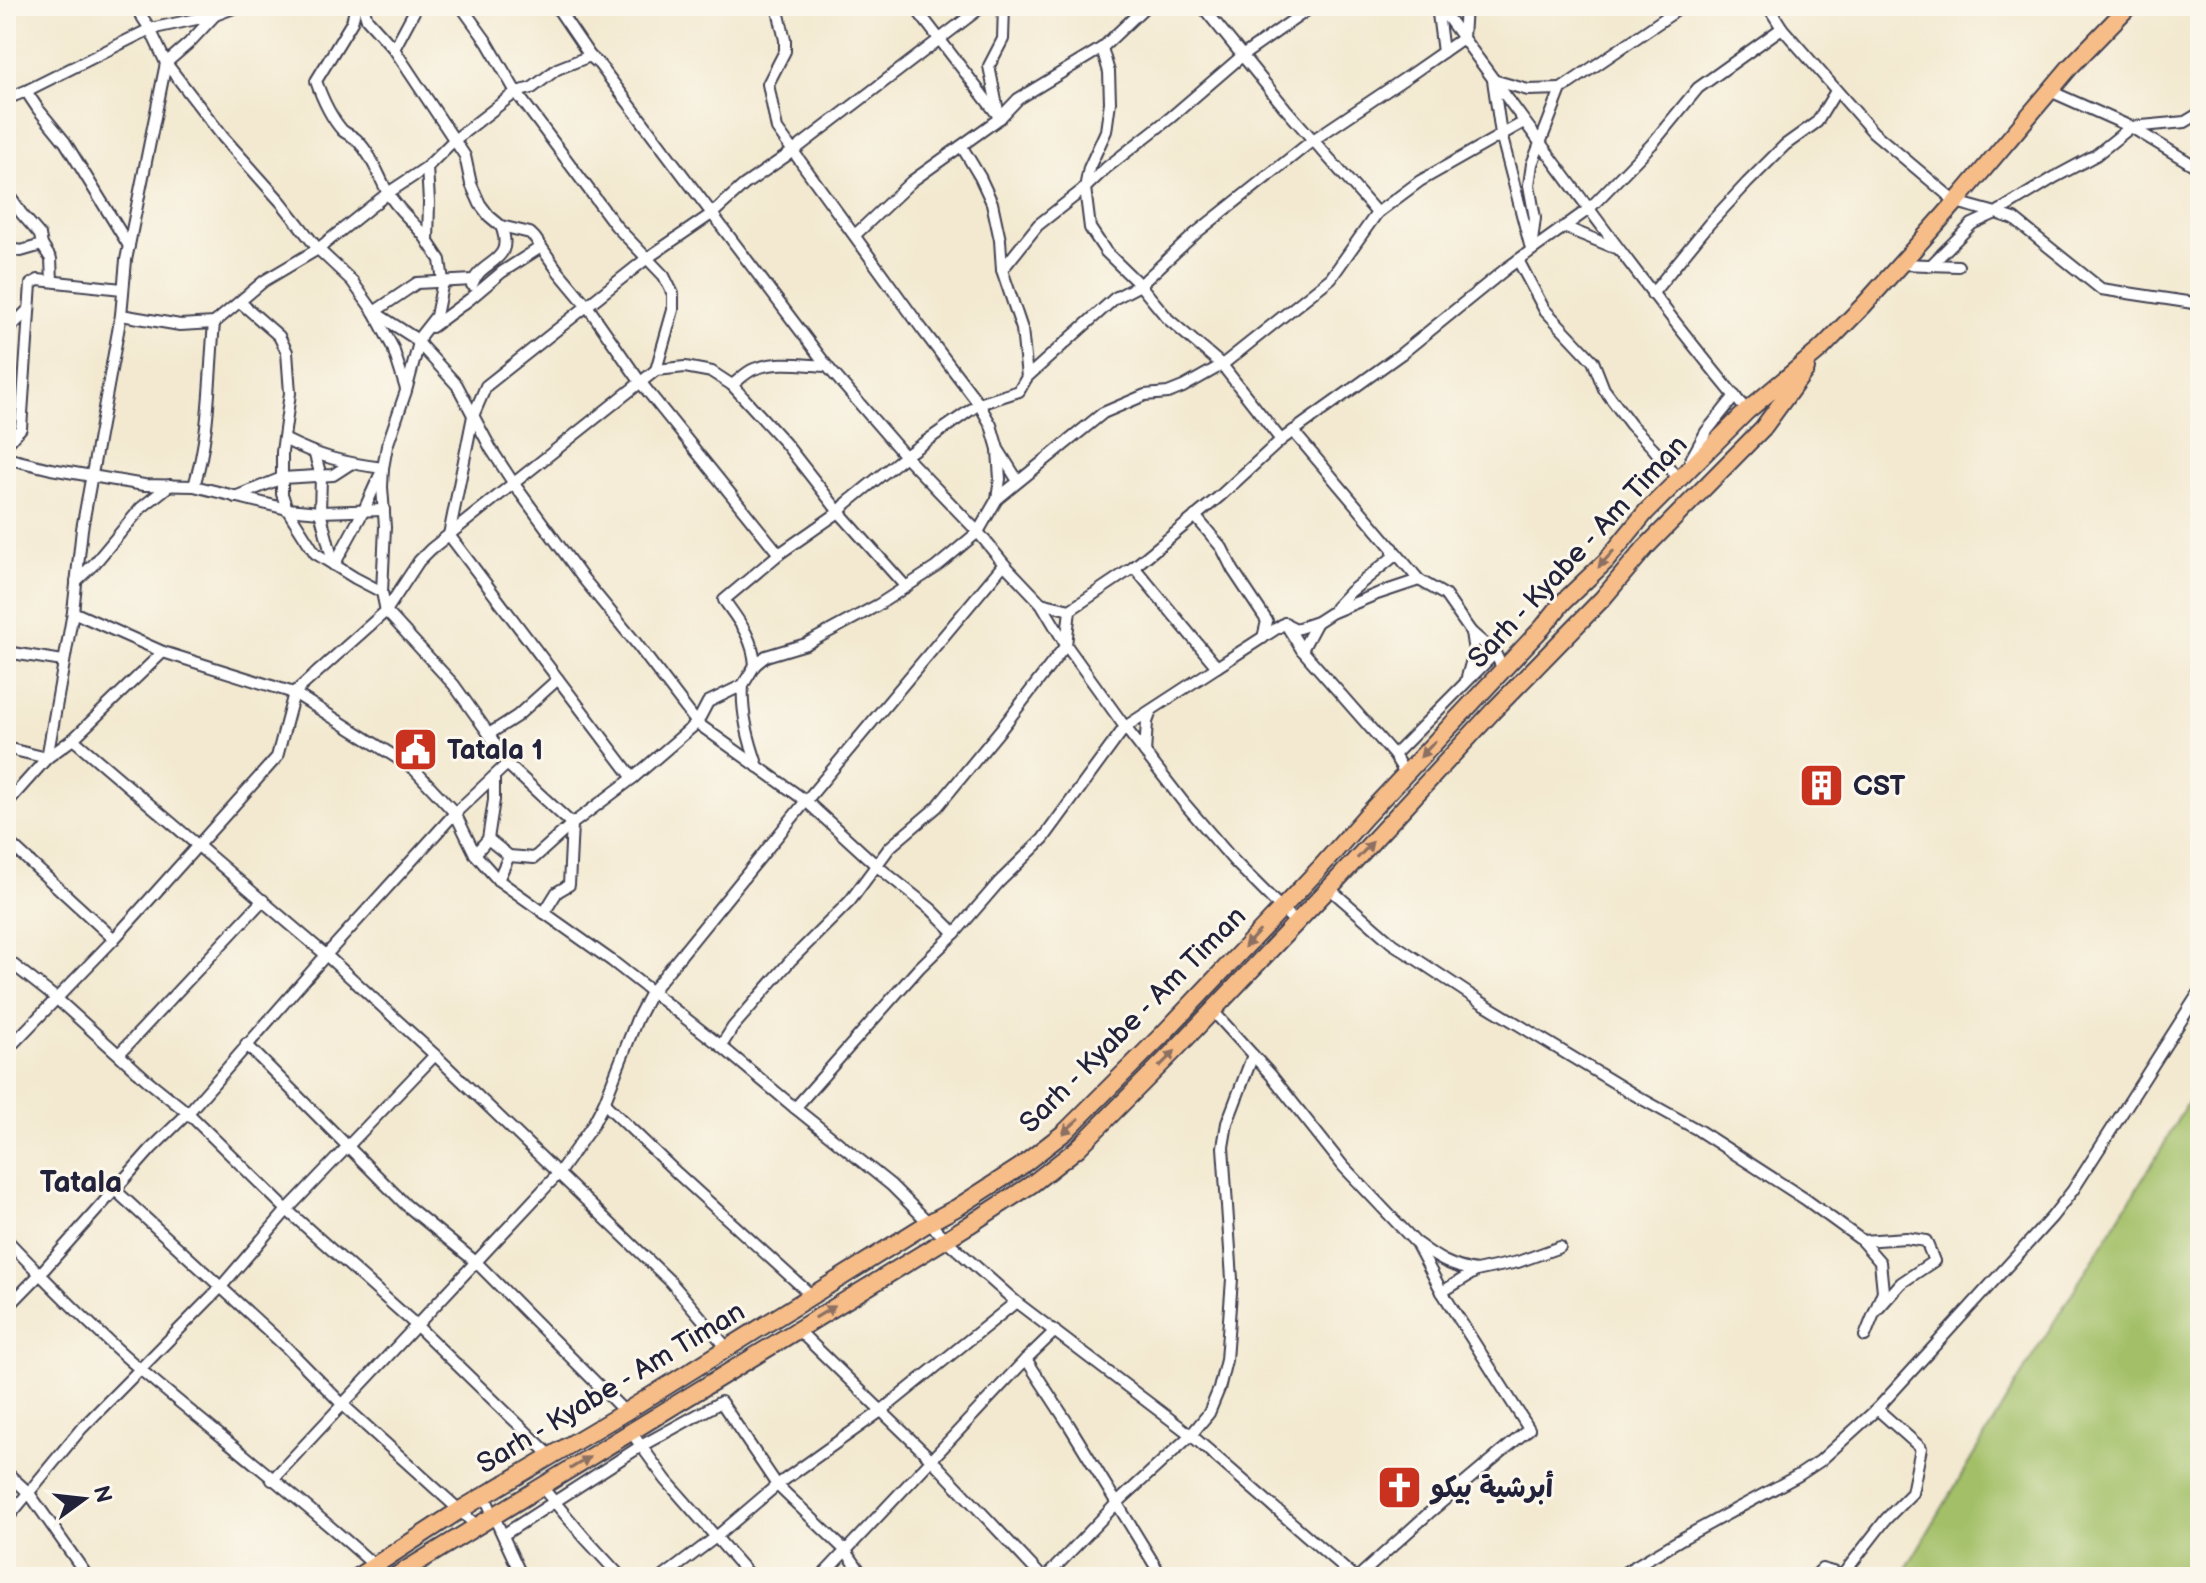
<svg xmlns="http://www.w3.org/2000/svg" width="2206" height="1583" font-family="'Balsamiq Sans','Playpen Sans Arabic',sans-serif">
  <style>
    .green { fill: #a3c067; stroke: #627151; stroke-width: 2 }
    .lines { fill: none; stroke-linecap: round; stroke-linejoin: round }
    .minor-casing { stroke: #414051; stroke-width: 14 }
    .trunk-casing { stroke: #414051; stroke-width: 20 }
    .minor { stroke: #fff; stroke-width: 10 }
    .trunk { stroke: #f7bd88; stroke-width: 16 }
    .oneway { fill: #8c7062 }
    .labels { text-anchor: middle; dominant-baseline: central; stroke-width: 6; stroke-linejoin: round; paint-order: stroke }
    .street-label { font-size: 28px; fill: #22223b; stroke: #fbf7ec }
    .poi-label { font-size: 28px; font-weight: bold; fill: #22223b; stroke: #fbf7ec; text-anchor: start }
    .neighbourhood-label { font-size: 30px; font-weight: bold; fill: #22223b; stroke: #fbf7ec }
  </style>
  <rect width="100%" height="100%" fill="#fbf7ec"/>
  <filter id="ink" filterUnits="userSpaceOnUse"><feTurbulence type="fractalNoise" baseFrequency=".0125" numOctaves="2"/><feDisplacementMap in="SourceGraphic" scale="16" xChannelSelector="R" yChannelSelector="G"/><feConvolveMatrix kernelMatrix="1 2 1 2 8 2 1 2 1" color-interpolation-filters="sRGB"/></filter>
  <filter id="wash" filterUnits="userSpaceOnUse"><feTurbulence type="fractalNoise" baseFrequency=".006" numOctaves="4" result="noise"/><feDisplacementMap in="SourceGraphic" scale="32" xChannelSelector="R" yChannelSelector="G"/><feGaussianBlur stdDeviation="1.8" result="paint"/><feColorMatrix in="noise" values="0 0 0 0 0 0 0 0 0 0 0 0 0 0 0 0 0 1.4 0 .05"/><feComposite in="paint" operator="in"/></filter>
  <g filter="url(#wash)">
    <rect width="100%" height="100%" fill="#f3e9d0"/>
    <path class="green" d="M2200 1079V1577H1901L2028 1364 2162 1148Z"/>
  </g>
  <g filter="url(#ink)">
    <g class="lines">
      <defs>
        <g id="minor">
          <path d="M135 6 150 29 166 63 223 137 281 202 318 249 352 281 374 312 393 348 406 389"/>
          <path d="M356 6 352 22 316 81C322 98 329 115 342 130 346 134 353 136 357 140 372 155 378 175 388 193 398 211 416 223 427 240"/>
          <path d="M363 6 367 19 394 49 465 156 471 184 480 204 489 216 501 226 530 233 535 238 558 271 588 307 641 383 779 554"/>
          <path d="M461 6 487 42 516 92 616 226 664 276 673 294V310L656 370"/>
          <path d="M556 6 590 56 599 64 827 366 905 456 978 532 1004 564 1041 603 1066 645 1125 727 1184 803 1234 861 1296 923"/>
          <path d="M777 6 785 40V51L768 84 777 129 922 329 979 404 991 425 998 449 1018 481"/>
          <path d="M914 6 1000 118"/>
          <path d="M1202 6 1285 108 1377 213"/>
          <path d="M1437 6 1443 52"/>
          <path d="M1439 6C1541 142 1638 281 1747 411"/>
          <path d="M1768 6 1782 28 1873 132 1956 202 1996 213 2055 177 2096 155 2131 127 2185 122 2200 113"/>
          <path d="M1102 48 1109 72 1110 102 1106 131 1089 168 1085 188 1090 228 1106 252 1140 285 1168 319 1222 365 1281 440"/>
          <path d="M394 49 417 6"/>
          <path d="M26 91 38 109 65 142 129 246"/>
          <path d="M2050 91 2131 127 2200 169"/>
          <path d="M6 99 26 91 150 29 215 15 239 6"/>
          <path d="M999 116 989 66 1003 39 1004 6"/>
          <path d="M962 147 980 177 992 203 1000 240 1002 270 1022 329 1027 377"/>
          <path d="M6 191 21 213 40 235 42 245 51 259 52 281"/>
          <path d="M1564 227 1618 249"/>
          <path d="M855 235 912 181 1000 118 1018 99 1102 48 1146 6"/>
          <path d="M1530 245 1501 134 1493 80 1528 90 1561 89"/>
          <path d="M6 250 9 249 21 251 42 245"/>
          <path d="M1531 250 1535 218 1529 185 1532 164 1561 89 1683 6"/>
          <path d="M1518 260 1544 309 1593 361 1604 389 1631 425 1653 448 1679 480 1680 478"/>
          <path d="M1900 264 1958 266"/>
          <path d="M1930 266 1972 224 1996 213 2014 219 2101 289 2200 304"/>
          <path d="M1002 270 1038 225 1085 188 1106 168 1170 118 1242 56 1313 6"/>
          <path d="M473 280 417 283 374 312 413 337 457 385 491 449 514 484 582 577 636 643 697 723 806 801 877 866 931 909 955 933"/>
          <path d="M472 285C480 259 516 264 501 226"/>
          <path d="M1652 294 1709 224 1747 183 1785 145 1817 122 1836 91"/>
          <path d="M240 302 279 336 287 352 290 393 282 452V494L287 509 315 553 355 578 382 592"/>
          <path d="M121 315 180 325 214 323 264 281 318 249 388 193 427 167 453 141 516 92 532 88 557 69 590 56"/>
          <path d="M432 327 470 299 502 272 541 247"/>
          <path d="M6 332 28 310"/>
          <path d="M732 385C739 380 746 372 754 369 776 360 804 365 827 366"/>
          <path d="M1293 431 1419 580 1445 595 1471 632 1495 653 1503 669"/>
          <path d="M284 439C319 457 344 463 383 468L364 510 334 565"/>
          <path d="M6 445 21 428 31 284 38 280 122 289"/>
          <path d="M315 455 321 476 320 512 334 565"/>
          <path d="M6 458 51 469 144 485 194 486 287 509 320 512 384 510"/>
          <path d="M1690 461 1706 432 1735 396"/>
          <path d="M194 486C210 434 209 378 214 323"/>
          <path d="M235 497 282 478 333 475 350 464"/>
          <path d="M997 499 1000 479 998 451"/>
          <path d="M1195 516 1222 548 1233 570 1267 621 1263 638"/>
          <path d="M76 581 95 563 141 508 170 485"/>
          <path d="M1041 603 1070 610 1134 567 1220 496 1281 440 1401 354 1507 268 1589 209 1652 144 1698 88 1782 28"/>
          <path d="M1335 608 1350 592 1393 557V548"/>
          <path d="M73 612 163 652 294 693 413 768 455 813 475 854 498 880 612 961 721 1046 795 1108 891 1185 945 1239 1016 1302 1191 1435 1354 1577"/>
          <path d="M1285 623 1302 650 1394 755 1405 773"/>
          <path d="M1286 624 1296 629 1317 622 1331 613 1377 594 1419 580"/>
          <path d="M1302 650 1317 622"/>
          <path d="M6 652 63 661"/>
          <path d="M755 665C753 638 739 621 724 600L779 554 839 512 847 503 905 456 979 404 1019 391 1027 377 1115 298 1140 285 1196 233 1313 140 1407 77 1463 38 1465 6"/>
          <path d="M1217 667 1285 623"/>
          <path d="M558 679 517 716 489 734 507 764 572 824"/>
          <path d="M1466 681 1474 652 1471 632"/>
          <path d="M743 685C741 713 749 741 758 767"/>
          <path d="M489 734 454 685 386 611 419 561 431 549 656 370 685 367 712 372 732 385 785 443 839 512 906 587"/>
          <path d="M73 739 326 955 435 1055 669 1280 727 1348"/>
          <path d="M6 748 47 758 73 612 82 529 121 315 126 260 166 63 189 43 215 15"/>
          <path d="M1145 753 1147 722 1151 711"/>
          <path d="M1394 755 1495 653"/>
          <path d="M633 778 449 535 473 416 486 386 646 259 713 213 744 185 792 152 983 6"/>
          <path d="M6 804 47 758 73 739 163 652"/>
          <path d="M488 839 509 856 534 858 572 824 633 778 697 723 708 702 743 685 755 665 766 656 806 644 878 605 935 568 978 532 997 499 1103 413 1145 395 1168 393 1183 387 1222 365 1331 278 1377 213 1420 181 1524 122"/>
          <path d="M6 840 114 939"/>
          <path d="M475 854 488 839 494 800V777"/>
          <path d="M498 880 509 856"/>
          <path d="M1329 888 1392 943 1481 1002 1633 1094 1698 1130 1805 1199 1860 1239 1880 1262 1883 1291 1865 1336"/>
          <path d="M544 913 557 892 569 885 572 824"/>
          <path d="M6 959 57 999 147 1080 188 1113 287 1210 417 1326 550 1455"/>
          <path d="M1213 1011 1271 1075 1343 1166 1416 1243 1442 1292 1529 1429 1429 1513 1358 1577"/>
          <path d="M246 1044 406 1205 477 1263 625 1412"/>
          <path d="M721 1046 733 1027 791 960 850 901 890 847 937 807 1002 728 1066 645 1070 610"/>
          <path d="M6 1051 114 939 277 757 294 693 386 611 382 592 385 527 382 487 383 468 387 446 406 391 421 335 436 316 443 281 440 260 428 242 429 202 427 167"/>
          <path d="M119 1054 263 900"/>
          <path d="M604 1103 677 1173 811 1295"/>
          <path d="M795 1108 919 968 955 933 999 882 1043 839 1125 727 1217 667 1134 567"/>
          <path d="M114 1189 287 1348 342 1404 477 1526"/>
          <path d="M6 1239C49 1284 94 1330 141 1370 219 1436 300 1498 375 1566"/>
          <path d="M1862 1241 1906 1238 1926 1241 1934 1261 1901 1283 1877 1310"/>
          <path d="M1418 1244C1438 1259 1451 1267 1476 1271"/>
          <path d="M1442 1292 1476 1271 1518 1262 1560 1247"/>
          <path d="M6 1309 40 1274 151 1149 188 1113 326 955 455 813 507 764"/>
          <path d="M797 1329 932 1460 1042 1577"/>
          <path d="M1026 1359 1069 1425 1162 1577"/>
          <path d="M631 1432 666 1480 751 1577"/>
          <path d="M6 1472 29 1493 88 1577"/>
          <path d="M272 1480 558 1174 592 1126 604 1103 637 1019 651 992 806 801 1004 564"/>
          <path d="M541 1486 585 1538 621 1577"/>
          <path d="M484 1495 522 1577"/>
          <path d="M6 1520 81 1429 220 1288 287 1210 435 1055"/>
          <path d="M503 1535 641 1446 721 1402 777 1485 846 1551 864 1577"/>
          <path d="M663 1577 716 1537 777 1485 881 1411 1016 1302"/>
          <path d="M821 1577 1026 1359 1055 1331"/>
          <path d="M1046 1577 1116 1504 1191 1435 1209 1413 1219 1389 1226 1360 1232 1279 1223 1147 1227 1123 1253 1055"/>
          <path d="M1617 1577 1683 1538 1799 1475 1820 1461 1877 1409 2052 1217 2073 1190 2200 991"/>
          <path d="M1814 1577 1822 1569 1836 1573 1839 1577"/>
          <path d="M1841 1577 1886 1519 1912 1493 1921 1448 1877 1409"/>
        </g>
        <g id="trunk">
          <path d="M357 1577 460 1510 625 1412 930 1222 958 1207 1020 1167 1065 1132 1162 1035 1320 868 1365 817 1543 627 1563 602 1606 561 1646 512 1747 411 1821 349 1863 306 1956 202 2070 67 2129 6"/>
          <path d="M394 1577 969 1225 1032 1184 1078 1148 1176 1049 1335 882 1494 710 1603 598 1645 548 1763 428 1806 369"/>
        </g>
      </defs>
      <use href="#minor" class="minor-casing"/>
      <use href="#trunk" class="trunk-casing"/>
      <use href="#minor" class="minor"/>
      <use href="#trunk" class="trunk"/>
    </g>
    <defs><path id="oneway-solid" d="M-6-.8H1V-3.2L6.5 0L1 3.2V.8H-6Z" transform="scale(2)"/></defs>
    <g class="oneway">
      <use href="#oneway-solid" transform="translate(1606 559) rotate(132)"/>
      <use href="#oneway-solid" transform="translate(1428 749) rotate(133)"/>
      <use href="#oneway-solid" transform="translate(1365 850) rotate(-47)"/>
      <use href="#oneway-solid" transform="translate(1252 939) rotate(133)"/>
      <use href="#oneway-solid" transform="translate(1167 1059) rotate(-45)"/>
      <use href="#oneway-solid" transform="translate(1071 1126) rotate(137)"/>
      <use href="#oneway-solid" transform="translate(825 1312) rotate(-31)"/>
      <use href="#oneway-solid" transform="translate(580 1463) rotate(-31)"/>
    </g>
  </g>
  <defs>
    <symbol id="civic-square" viewBox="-11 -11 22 22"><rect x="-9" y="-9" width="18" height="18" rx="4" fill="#c8321e" stroke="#fbf7ec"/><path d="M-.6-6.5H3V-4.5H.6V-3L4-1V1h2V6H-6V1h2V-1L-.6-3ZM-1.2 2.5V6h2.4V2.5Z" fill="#fff"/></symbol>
    <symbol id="building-square" viewBox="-11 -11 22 22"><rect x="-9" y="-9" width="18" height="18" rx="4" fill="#c8321e" stroke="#fbf7ec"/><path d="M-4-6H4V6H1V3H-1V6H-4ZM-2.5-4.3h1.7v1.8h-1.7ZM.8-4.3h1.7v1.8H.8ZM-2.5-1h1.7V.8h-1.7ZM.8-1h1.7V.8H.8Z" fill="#fff"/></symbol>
    <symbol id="church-square" viewBox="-11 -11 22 22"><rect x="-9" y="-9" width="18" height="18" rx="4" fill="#c8321e" stroke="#fbf7ec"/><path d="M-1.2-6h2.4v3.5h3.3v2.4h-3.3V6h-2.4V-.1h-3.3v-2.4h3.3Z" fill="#fff"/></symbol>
  </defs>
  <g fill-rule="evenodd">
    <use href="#civic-square" x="390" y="724" width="51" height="51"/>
    <use href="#building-square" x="1796" y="760" width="51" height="51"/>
    <use href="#church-square" x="1374" y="1462" width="51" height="51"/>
  </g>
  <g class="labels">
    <g class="street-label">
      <text transform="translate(1578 552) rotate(-47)">Sarh - Kyabe - Am Timan</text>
      <text transform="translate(1133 1020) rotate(-45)">Sarh - Kyabe - Am Timan</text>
      <text transform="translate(611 1388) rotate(-31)">Sarh - Kyabe - Am Timan</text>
    </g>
    <g class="poi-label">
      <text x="447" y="750">Tatala 1</text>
      <text x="1853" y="786">CST</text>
      <text x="1431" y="1488">أبرشية بيكو</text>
    </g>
    <g class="neighbourhood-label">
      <text x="81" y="1183">Tatala</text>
    </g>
  </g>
  <rect width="2206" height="1583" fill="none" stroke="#fbf7ec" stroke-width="32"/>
  <g transform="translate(84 1499) rotate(75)" stroke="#fbf7ec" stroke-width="6" paint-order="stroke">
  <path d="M0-6L14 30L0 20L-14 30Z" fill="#22223b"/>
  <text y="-12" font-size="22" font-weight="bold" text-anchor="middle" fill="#22223b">N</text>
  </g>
</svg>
